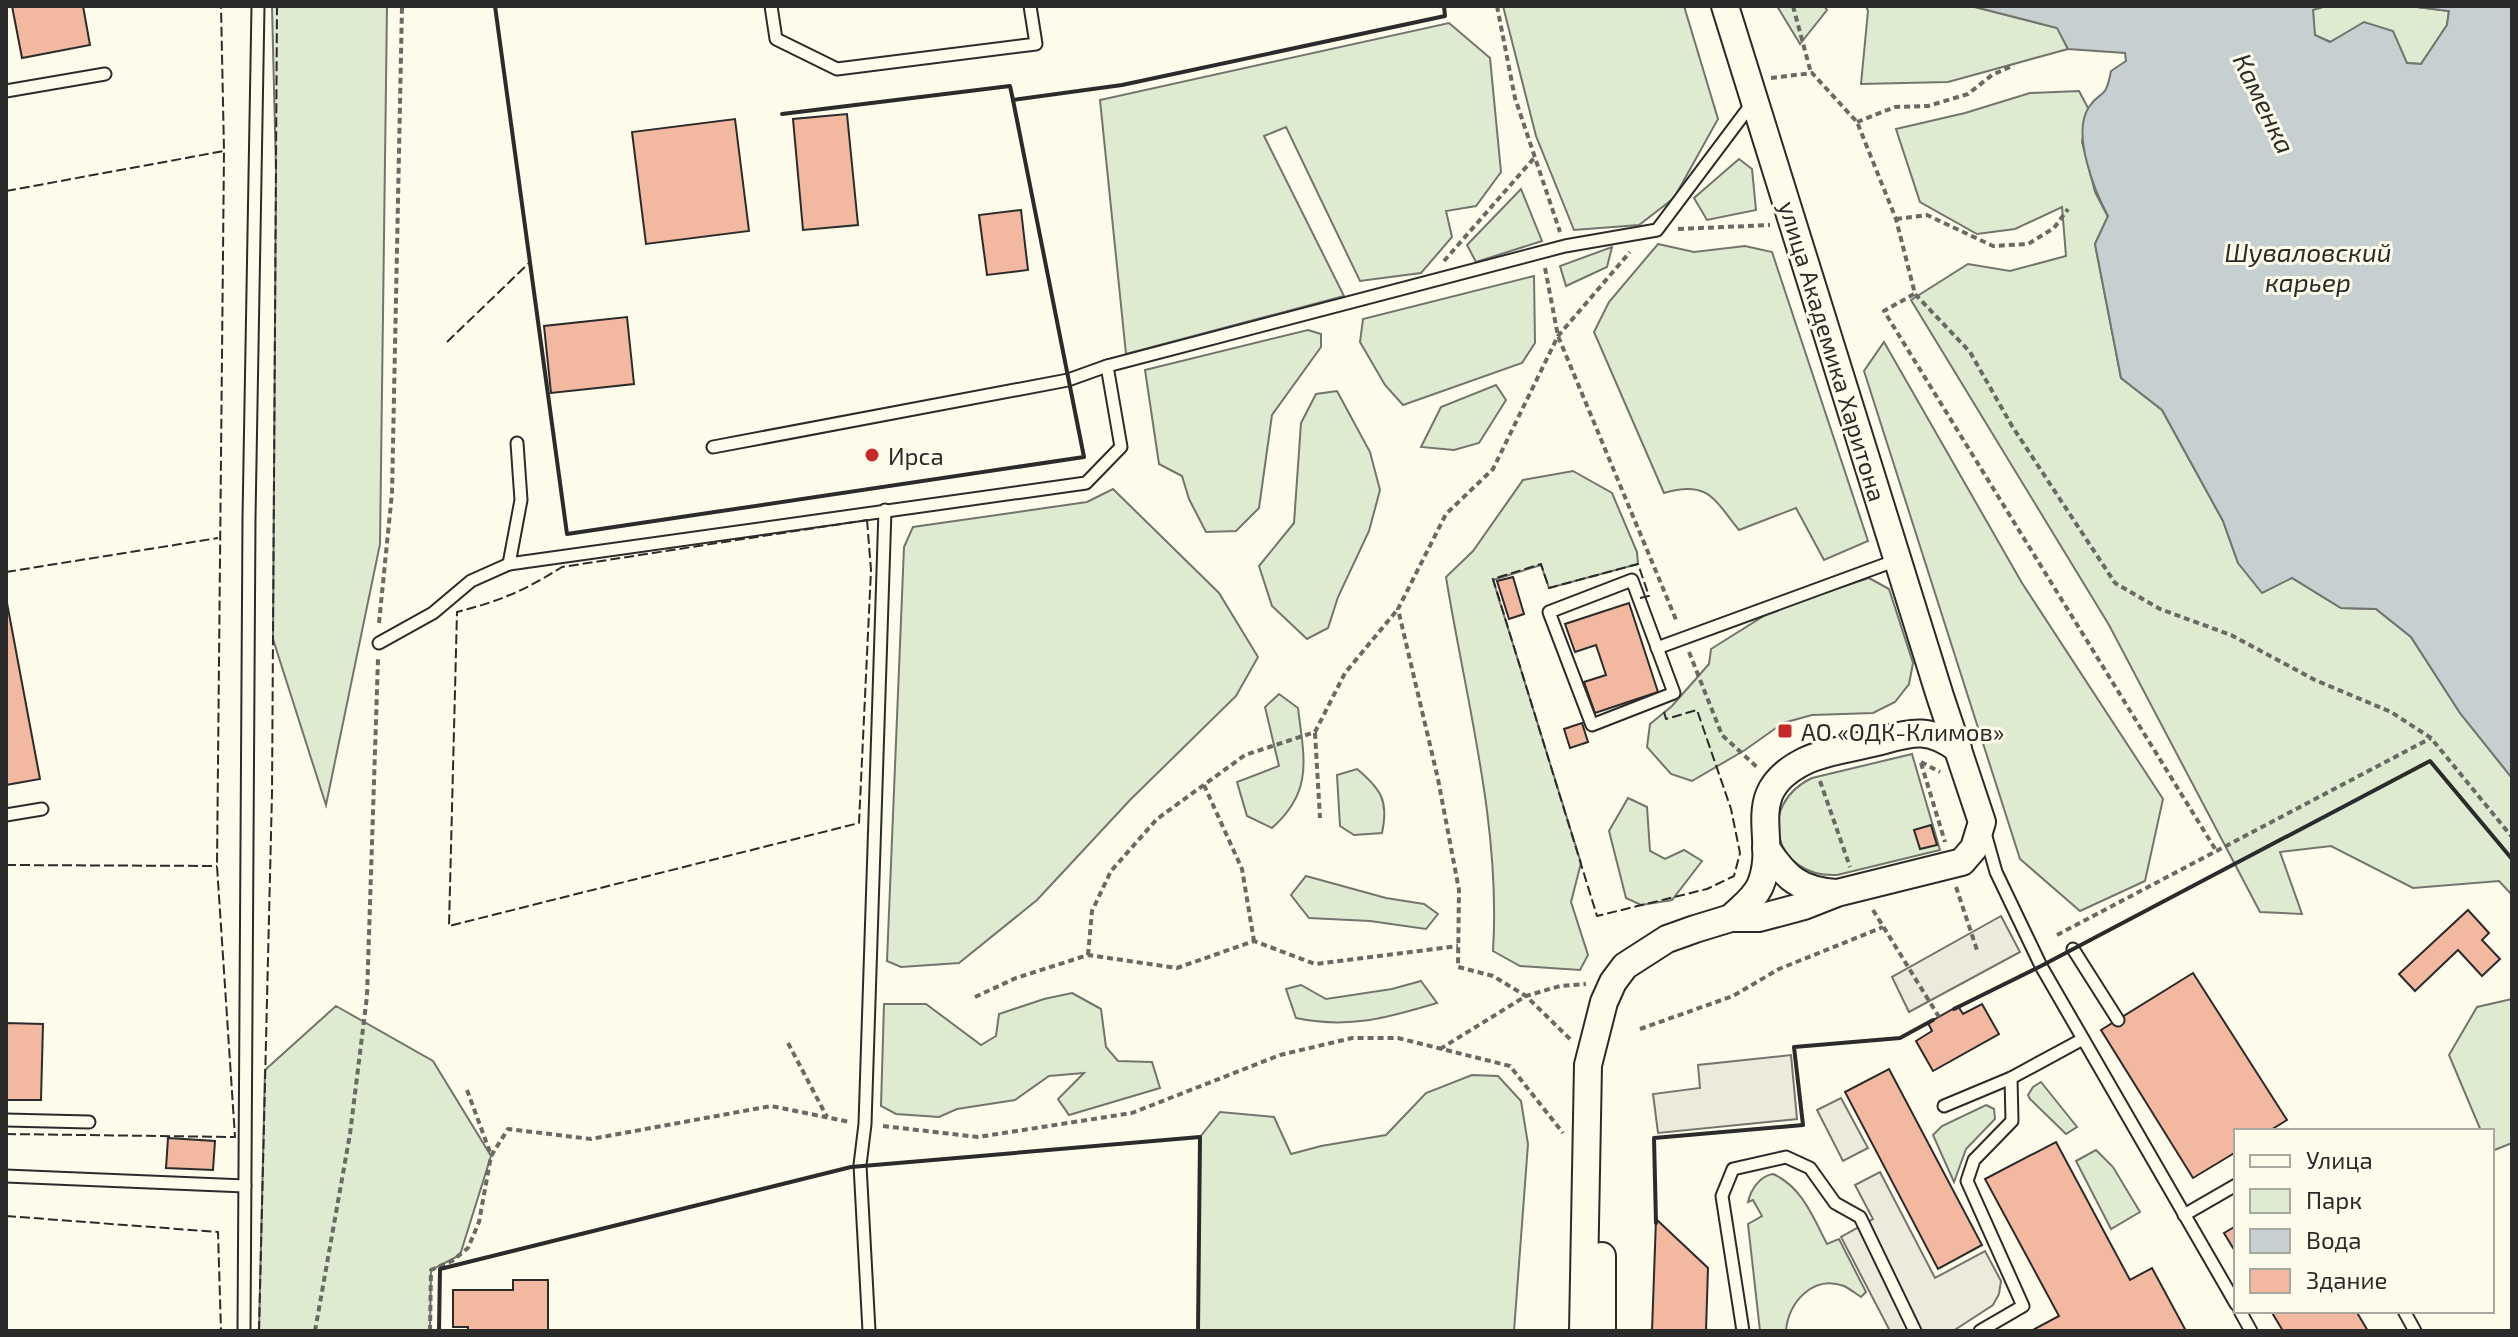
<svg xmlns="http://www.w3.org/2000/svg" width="2518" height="1337" font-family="'Exo 2',sans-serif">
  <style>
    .green { fill: #deebd1; stroke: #74746e; stroke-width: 2 }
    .parking { fill: #eceadb; stroke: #74746e; stroke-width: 2 }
    .water { fill: #c7d0d0; stroke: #74746e; stroke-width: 2 }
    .building { fill: #f2b8a0; stroke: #2b2b2b; stroke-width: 2 }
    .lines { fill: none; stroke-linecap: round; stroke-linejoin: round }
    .service-casing { stroke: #2b2b2b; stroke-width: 15 }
    .tertiary-casing { stroke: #2b2b2b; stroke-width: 30 }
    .path { stroke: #6a6964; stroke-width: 4; stroke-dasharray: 6 4; stroke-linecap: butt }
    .service { stroke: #fdfbea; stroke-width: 11 }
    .tertiary { stroke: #fdfbea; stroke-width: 26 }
    .fence { stroke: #2b2b2b; stroke-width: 2; stroke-dasharray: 10 4; stroke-linecap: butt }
    .wall { stroke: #2b2b2b; stroke-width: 4 }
    .poi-dot { fill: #c62828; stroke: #fdfbea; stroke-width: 3 }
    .labels { text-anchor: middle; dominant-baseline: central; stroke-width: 6; stroke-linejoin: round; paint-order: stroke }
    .street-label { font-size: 24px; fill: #2b2b2b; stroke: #fdfbea }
    .poi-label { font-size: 24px; fill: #2b2b2b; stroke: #fdfbea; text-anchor: start }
    .water-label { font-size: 26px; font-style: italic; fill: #2b2b2b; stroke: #fdfbea }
  </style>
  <rect width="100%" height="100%" fill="#fdfbea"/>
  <g class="green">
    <path d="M272 6H387L380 544 326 805 273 639 276 171Z"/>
    <path d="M1503 6H1684L1718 119 1674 198 1639 225 1574 230 1536 136Z"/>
    <path d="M1777 6H1824L1827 10 1800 44Z"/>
    <path d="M1866 6H1971L2058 28 2068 49 1948 82 1861 84 1868 11Z"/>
    <path d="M2326 6H2409L2449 11 2447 25 2421 64C2389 63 2343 48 2314 35L2313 9Z"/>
    <path d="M1449 23 1490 58 1501 172 1476 206 1446 211 1452 237 1421 273 1360 281 1286 127 1264 136 1344 296 1126 354 1100 100Z"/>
    <path d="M2079 91 2088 108 2082 142 2095 192 2108 217 2095 244 2121 378 2162 410 2223 521 2238 563 2292 578 2341 608 2376 609 2411 637 2460 713 2512 778V895L2499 881 2413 888 2331 846 2280 852 2302 914 2260 912 2109 625 1911 300 1968 264 2010 271 2066 256 2062 207 2015 229 1977 234 1920 202 1896 129 1965 113 2030 93Z"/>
    <path d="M1739 159 1752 169 1756 210 1707 220 1694 198Z"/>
    <path d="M1521 189 1542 241 1476 262 1467 245Z"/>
    <path d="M1658 244 1694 252 1745 246 1772 252 1868 541 1824 560 1796 508 1739 530C1714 499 1708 480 1664 493L1594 332 1609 302Z"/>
    <path d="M1612 247 1607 267 1566 286 1560 266Z"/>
    <path d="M1534 276 1535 343 1522 363 1403 405 1385 385 1360 342 1363 319Z"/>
    <path d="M1308 330 1321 334V347L1272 415 1259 508 1236 531 1206 532 1189 499 1182 476 1159 464 1145 370Z"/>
    <path d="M1884 342 2022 583 2163 799 2145 881 2080 911 2020 859 1864 371Z"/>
    <path d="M1496 385 1506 400 1479 443 1454 450 1421 447 1441 407Z"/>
    <path d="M1337 391 1370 452 1380 490 1369 531 1338 597 1328 628 1307 639 1272 606 1259 566 1294 523 1301 423 1316 394Z"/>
    <path d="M1573 471 1612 493 1637 552 1638 564 1549 588 1541 565 1493 580 1581 863 1571 902 1588 955 1580 970 1520 966 1493 951C1501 825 1466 701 1446 577L1473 551 1523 480Z"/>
    <path d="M1113 489 1219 593 1258 657 1236 696 1130 800 1037 900 959 963 901 967 887 961 904 547 913 527 1087 502Z"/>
    <path d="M1869 578 1889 589 1913 663 1909 684 1895 702 1873 713 1812 715 1783 723 1745 750 1692 781 1671 774 1647 747 1650 724 1672 706 1709 664 1711 649 1775 609Z"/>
    <path d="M1279 694 1298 708C1304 758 1314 791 1272 828L1247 816 1237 782 1279 766 1265 707Z"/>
    <path d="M1912 754 1940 850 1837 875C1774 878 1755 805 1812 778Z"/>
    <path d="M1357 769C1381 789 1389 801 1382 833L1354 835 1340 826 1337 775Z"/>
    <path d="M1628 798 1647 807 1650 851 1665 859 1684 850 1702 861 1672 900 1641 905 1626 898 1609 831Z"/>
    <path d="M1306 876 1386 898 1424 904 1438 914 1426 929 1370 921 1309 918 1291 895Z"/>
    <path d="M1421 981 1437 1003C1387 1018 1349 1029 1296 1018L1286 989 1301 985 1326 999 1392 989Z"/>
    <path d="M1072 993 1101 1009 1106 1047 1118 1061 1152 1062 1160 1088 1069 1115 1058 1099 1084 1073 1049 1076 1015 1100 957 1109 939 1117 896 1114 881 1106 884 1004H926L981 1045 996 1036 999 1014 1044 999Z"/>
    <path d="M2512 999V1143L2492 1151V1131H2481L2449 1055 2477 1007Z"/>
    <path d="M336 1006 433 1061 491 1156 460 1255 431 1270 430 1331H259L265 1070Z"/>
    <path d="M1472 1075 1498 1076 1521 1101 1528 1144 1514 1331H1198L1200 1137 1220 1112 1274 1117 1291 1154 1321 1146 1386 1135 1426 1093Z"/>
    <path d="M2041 1082 2077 1127 2066 1134 2030 1099 2028 1095 2033 1087Z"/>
    <path d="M1986 1105 1994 1109 1995 1119 1966 1149 1954 1182 1933 1135 1942 1126Z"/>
    <path d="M2096 1150 2113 1167 2140 1212 2111 1229 2076 1161Z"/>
    <path d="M1773 1174C1802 1187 1813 1217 1827 1244L1839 1239 1866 1292 1861 1297C1855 1293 1850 1289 1844 1286 1813 1275 1788 1302 1786 1331H1760L1748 1224 1762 1216 1753 1200 1748 1202C1751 1189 1760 1176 1773 1174Z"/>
  </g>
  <g class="parking">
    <path d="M2001 916 2020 952 1909 1012 1892 977Z"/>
    <path d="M1791 1055 1797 1119 1658 1133 1653 1094 1700 1088 1698 1065Z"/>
    <path d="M1841 1098 1868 1148 1843 1161 1817 1110Z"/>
    <path d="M1880 1172 1935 1278 1985 1251 2001 1281 1999 1294 1993 1305 1953 1331H1890L1841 1237 1873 1219 1855 1185Z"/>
  </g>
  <path class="water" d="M1971 6H2326L2313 10 2315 35 2330 42 2364 22 2393 31 2407 63 2421 64 2447 25 2449 11 2409 6H2512V778L2460 713 2411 637 2376 609 2341 608 2292 578 2262 593 2238 563 2223 521 2162 410 2121 378 2095 244 2108 216C2095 192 2071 133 2089 107 2102 88 2105 102 2111 71L2126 61 2125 53 2068 49 2057 28Z"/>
  <g class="building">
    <path d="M12 6H83L90 45 22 58Z"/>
    <path d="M847 114 858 225 803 230 793 119Z"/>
    <path d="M735 119 749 231 646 244 632 132Z"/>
    <path d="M1021 210 1028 270 987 275 979 215Z"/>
    <path d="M627 317 634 384 551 393 544 326Z"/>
    <path d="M1513 577 1524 614 1509 619 1497 581Z"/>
    <path d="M7 603 40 779 6 785V604Z"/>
    <path d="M1629 603 1658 692 1595 713 1584 682 1606 675 1596 645 1575 652 1565 624Z"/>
    <path d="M1582 723 1588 742 1570 748 1564 729Z"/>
    <path d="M1931 825 1937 845 1920 849 1914 830Z"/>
    <path d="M2468 910 2489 933 2482 940 2500 959 2482 976 2458 950 2415 991 2399 974Z"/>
    <path d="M2193 973 2287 1120 2269 1131H2236V1152L2193 1178 2101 1030Z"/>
    <path d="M1982 1004 1999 1034 1933 1071 1916 1041 1932 1031 1928 1023 1958 1006 1963 1014Z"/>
    <path d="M6 1023 43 1024 41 1100H6Z"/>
    <path d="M1889 1069 1982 1245 1938 1269 1845 1092Z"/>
    <path d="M168 1138 215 1141 213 1170 166 1168Z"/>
    <path d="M2056 1142 2130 1280 2152 1268 2186 1331H2031L2059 1316 1985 1179Z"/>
    <path d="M1656 1219 1708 1268 1706 1331H1652Z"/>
    <path d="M2236 1226V1253L2224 1233Z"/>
    <path d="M513 1280H548V1331H468V1327H453V1290H513Z"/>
    <path d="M2271 1311H2356L2368 1331H2283Z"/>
  </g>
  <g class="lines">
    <defs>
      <g id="service">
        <path d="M771 6 776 39 837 69 1036 44 1030 6"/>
        <path d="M6 91 105 74"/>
        <path d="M713 447 1068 380 1107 366"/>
        <path d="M509 564 521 500 517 443"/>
        <path d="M1632 580 1674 693 1592 725 1549 612Z"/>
        <path d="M379 643 433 613 471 581 509 564 1086 483 1121 447 1107 366 1565 246 1657 230 1753 102"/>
        <path d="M1657 648 1897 560"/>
        <path d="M6 815 42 809"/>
        <path d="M1985 833 1996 872 2041 966 2236 1304"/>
        <path d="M2073 949 2118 1020"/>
        <path d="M1944 1106 2011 1078"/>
        <path d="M6 1120 89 1122"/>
        <path d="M6 1176 245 1186"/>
        <path d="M2184 1215 2236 1185"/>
        <path d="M2240 1311 2251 1331"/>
        <path d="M2404 1311 2415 1331"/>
        <path d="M244 1331 249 518 258 6"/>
        <path d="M869 1331 860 1165 865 1124 885 510"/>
        <path d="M1743 1331 1722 1196 1733 1169 1786 1157 1810 1168 1835 1203 1860 1217 1915 1331"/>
        <path d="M1980 1331 2023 1306 1967 1181 1974 1160 2012 1121 2011 1078 2083 1039"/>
      </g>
      <g id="tertiary">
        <path d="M1766 848C1786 878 1799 890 1836 893"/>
        <path d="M1731 918C1741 908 1754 899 1760 886 1781 838 1738 794 1805 761 1826 751 1854 748 1877 742 1911 733 1927 726 1958 749"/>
        <path d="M1583 1331 1588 1065 1604 1002 1613 982 1625 966 1667 939 1695 929 1731 918H1759L1804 906 1837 893 1962 862 1974 848 1982 822 1940 696 1725 6"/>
        <path d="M1602 1331V1256"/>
      </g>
    </defs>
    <use href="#service" class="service-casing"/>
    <use href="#tertiary" class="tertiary-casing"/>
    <g class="path">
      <path d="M1497 6 1515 98 1560 232"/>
      <path d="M1793 6 1811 73"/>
      <path d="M1771 78 1812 73 1857 122 1896 219 1915 294 1970 352 2012 426 2115 583 2160 609 2231 635 2315 680 2391 712 2431 738 2512 837"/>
      <path d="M1857 122 1895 107 1928 106 1968 94 1992 75 2014 65"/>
      <path d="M1896 219 1927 215 1993 246 2028 244 2054 228 2068 209"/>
      <path d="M1678 229 1770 225"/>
      <path d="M1444 261 1535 157"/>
      <path d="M1545 268 1558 336 1677 622"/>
      <path d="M1914 294 1884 311 2217 852"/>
      <path d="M379 623 392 493 402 6"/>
      <path d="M1689 652 1722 735 1759 769"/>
      <path d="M1315 733 1320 818"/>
      <path d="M1921 762 1940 772"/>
      <path d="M1921 763 1945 842"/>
      <path d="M1820 781 1850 867"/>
      <path d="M1204 785 1242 869 1254 941"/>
      <path d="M1956 887 1978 953"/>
      <path d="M1873 910 1939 1017"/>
      <path d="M2057 935 2431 738"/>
      <path d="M1088 955 1092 911 1111 871 1157 819 1245 755 1315 732 1345 673 1398 609"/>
      <path d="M975 997 1016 978 1088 955 1177 968 1254 941 1315 964 1458 946"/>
      <path d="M1640 1029 1733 996 1779 969 1883 927"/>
      <path d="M1570 1039 1526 996 1493 976 1458 967 1459 890 1438 779 1398 609 1446 514 1493 469 1558 336 1630 252"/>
      <path d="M788 1043 827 1117"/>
      <path d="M1440 1049 1526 996 1560 986 1586 984"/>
      <path d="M467 1090 491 1155"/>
      <path d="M883 1126 978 1137 1132 1113 1280 1055 1352 1038H1398L1510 1066 1563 1133"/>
      <path d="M315 1331 350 1134 367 996 378 659"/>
      <path d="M430 1331 431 1270 452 1261 468 1248 479 1222 491 1156 508 1129 591 1139 771 1106 850 1122"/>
    </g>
    <use href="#service" class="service"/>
    <use href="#tertiary" class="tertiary"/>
    <g class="fence">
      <path d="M6 191 224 151"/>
      <path d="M447 342 530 262"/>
      <path d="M867 520 871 570 859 823 449 926 457 612C500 601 524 591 562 567Z"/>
      <path d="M6 572 218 538"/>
      <path d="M1640 598 1649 596 1638 564 1549 588 1541 564 1493 579 1597 916 1707 889 1734 876 1740 853 1731 809 1697 710 1666 719 1663 708"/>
      <path d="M6 865 217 866"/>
      <path d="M6 1134 235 1137 217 866 224 151 221 6"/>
      <path d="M6 1216 218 1232 221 1331"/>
      <path d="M259 1331 272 793 277 6"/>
    </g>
    <g class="wall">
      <path d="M495 6 567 534 1084 457 1013 100 1122 85 1445 16 1444 6"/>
      <path d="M782 114 1010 86 1013 100"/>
      <path d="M1954 1009 2041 966 2430 761 2512 859"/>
      <path d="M1656 1223 1654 1138 1803 1125 1794 1047 1900 1038 1933 1020"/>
      <path d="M439 1331 440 1269 851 1167 1200 1137 1198 1331"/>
    </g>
  </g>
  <g class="poi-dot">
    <circle cx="872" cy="455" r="8"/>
    <rect x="1777" y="723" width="16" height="16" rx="4"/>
  </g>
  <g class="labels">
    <g class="street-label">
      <text transform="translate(1833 351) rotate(73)">улица Академика Харитона</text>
    </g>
    <g class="poi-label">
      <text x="888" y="455">Ирса</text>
      <text x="1801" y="731">АО «ОДК-Климов»</text>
    </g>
    <g class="water-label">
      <text transform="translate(2265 103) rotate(64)">Каменка</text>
      <text x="2308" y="251">Шуваловский<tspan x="2308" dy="30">карьер</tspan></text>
    </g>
  </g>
  <rect width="2518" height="1337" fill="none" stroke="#2b2b2b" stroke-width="16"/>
  <rect x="2234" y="1129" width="260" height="184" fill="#fdfbea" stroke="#a9a89e" stroke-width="2"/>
  <rect x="2250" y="1155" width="40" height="12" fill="#fdfbea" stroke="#a9a89e" stroke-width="2"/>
  <text x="2306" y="1169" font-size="24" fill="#2b2b2b">Улица</text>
  <rect x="2250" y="1189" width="40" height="24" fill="#deebd1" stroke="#a9a89e" stroke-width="2"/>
  <text x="2306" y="1209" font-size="24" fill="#2b2b2b">Парк</text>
  <rect x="2250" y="1229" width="40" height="24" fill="#c7d0d0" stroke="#a9a89e" stroke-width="2"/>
  <text x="2306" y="1249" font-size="24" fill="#2b2b2b">Вода</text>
  <rect x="2250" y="1269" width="40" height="24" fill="#f2b8a0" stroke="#a9a89e" stroke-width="2"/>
  <text x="2306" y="1289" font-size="24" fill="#2b2b2b">Здание</text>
</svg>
